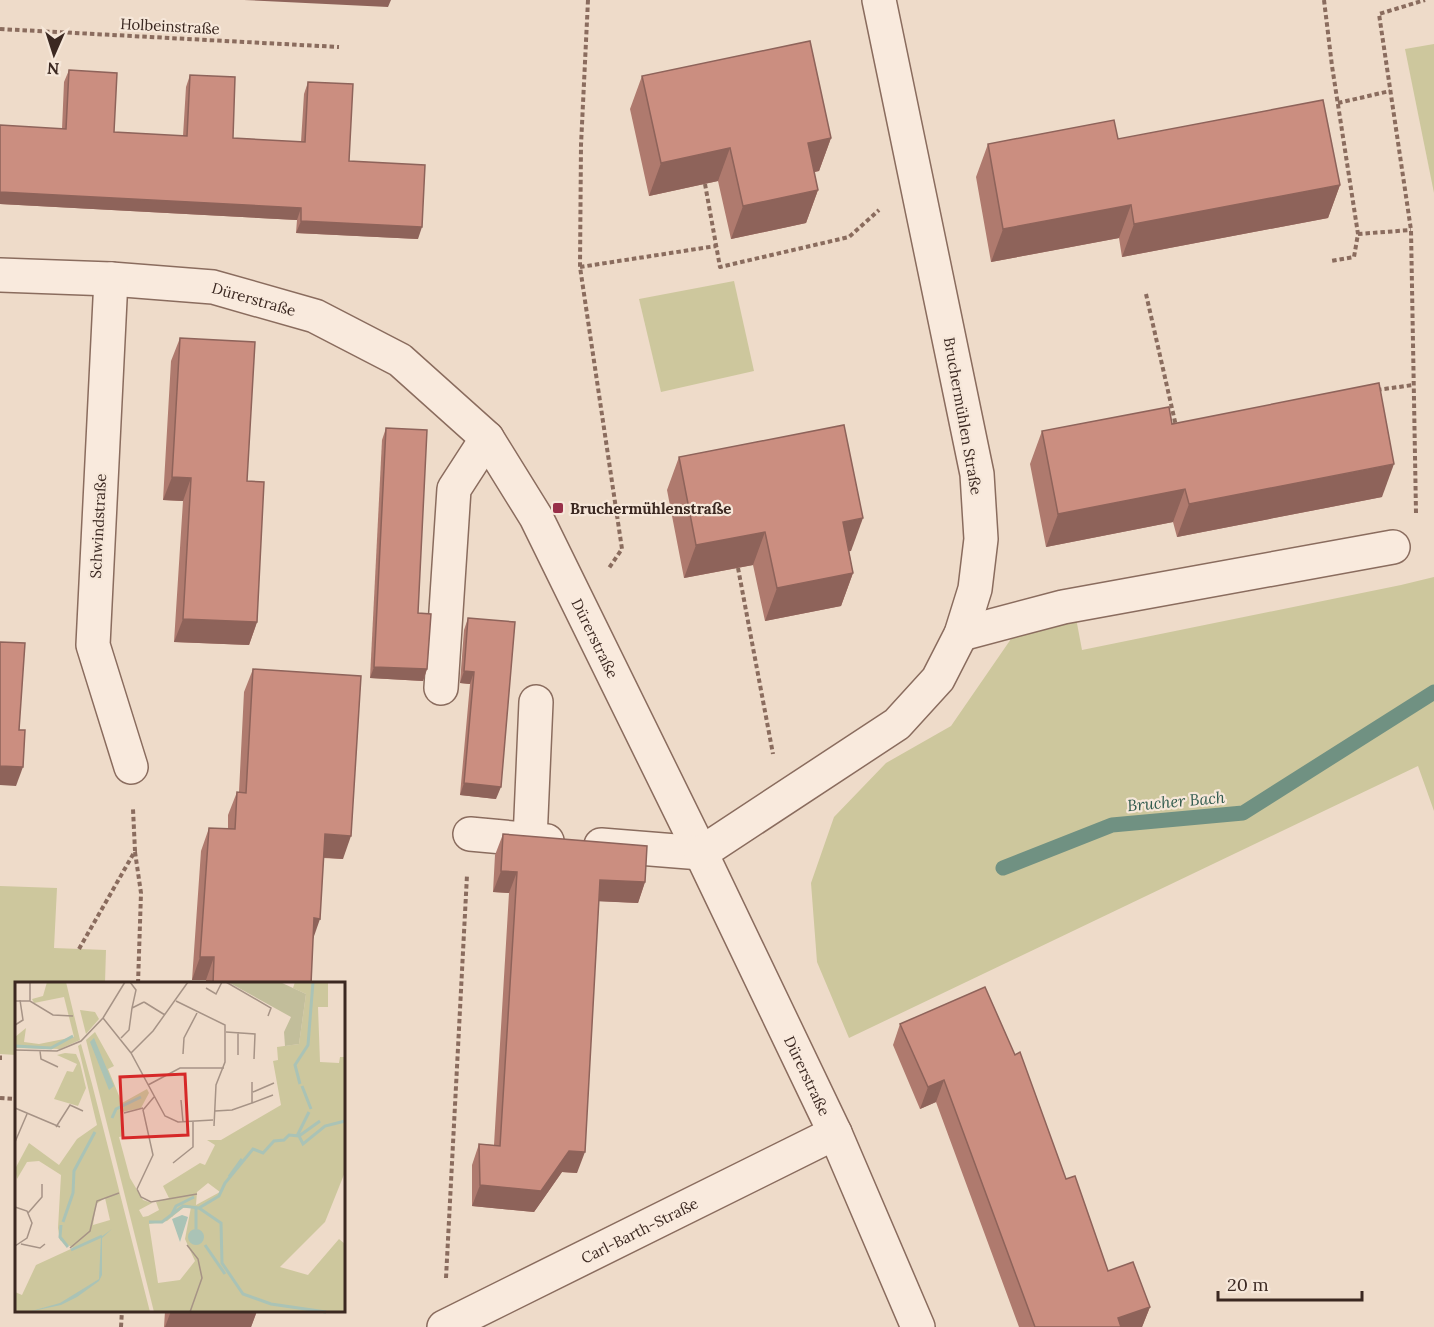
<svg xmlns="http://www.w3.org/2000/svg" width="1434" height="1327" font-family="Lora,serif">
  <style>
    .green { fill: #cdc79d }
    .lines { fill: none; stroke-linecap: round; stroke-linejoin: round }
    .stream { stroke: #709182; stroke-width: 15 }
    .minor-casing { stroke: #8a6c5e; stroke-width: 36 }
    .path { stroke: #8a6c5e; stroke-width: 4; stroke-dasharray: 4.5 3; stroke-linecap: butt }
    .minor { stroke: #f9eadd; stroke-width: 33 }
    .wall { fill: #af7a6e }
    .shaded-wall { fill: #8e635a }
    .building { fill: #cb8e80; stroke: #8e635a; stroke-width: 1.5 }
    .poi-dot { fill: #982f48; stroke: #f6e7d9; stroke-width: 2 }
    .labels { text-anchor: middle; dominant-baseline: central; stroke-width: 4.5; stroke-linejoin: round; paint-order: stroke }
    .street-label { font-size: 15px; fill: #3b2821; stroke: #f6e7d9 }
    .poi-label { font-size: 15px; font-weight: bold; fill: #3b2821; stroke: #f6e7d9; text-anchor: start }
    .water-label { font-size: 16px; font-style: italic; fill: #315b4e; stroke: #f6e7d9 }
    .inset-river { fill: none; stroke: #aac3b6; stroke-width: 3 }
    .inset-road { fill: none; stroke: #a69386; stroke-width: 1.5 }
    .view { fill: #d62828; fill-opacity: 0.15; stroke: #d62828; stroke-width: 3 }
    .inset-edge { fill: none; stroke: #3b2821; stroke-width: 3 }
  </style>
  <rect width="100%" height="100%" fill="#eedbc9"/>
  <g class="green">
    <path d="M1434 44V193L1405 49Z"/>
    <path d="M734 281 754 371 661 392 639 299Z"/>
    <path d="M1434 577V811L1418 766 849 1038 817 962 811 883 834 817 886 763 951 726 1013 636 1076 618 1082 650 1401 585Z"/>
    <path d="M0 886 57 888 54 948 106 950 105 983 16 984V1055L0 1054Z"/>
  </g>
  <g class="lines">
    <path class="stream" d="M1003 868 1112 825 1243 813 1434 692"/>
    <defs>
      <g id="minor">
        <path id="s1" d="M0 275 111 279 213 287 315 316 400 360 487 438 536 517 701 853 835 1133 918 1327"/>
        <path d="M111 279 93 645 131 767"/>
        <path d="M961 634 1063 607 1393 547"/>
        <path d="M441 688 454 489 487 438"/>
        <path d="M470 834 547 841"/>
        <path d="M530 840 536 702"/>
        <path d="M601 845 701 853"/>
        <path d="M701 853 897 724 938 679 961 634 975 589 981 539 977 474 879 0"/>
        <path id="s2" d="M444 1327 835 1133"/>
      </g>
    </defs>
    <use href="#minor" class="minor-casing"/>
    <g class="path">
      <path d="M588 0 581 145 580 267 622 549 609 568"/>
      <path d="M1324 0 1332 66 1358 234 1354 257 1331 261"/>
      <path d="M0 29 339 47"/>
      <path d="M1338 103 1390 91"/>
      <path d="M705 184 720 267 849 237 879 210"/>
      <path d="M1358 234 1411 230"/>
      <path d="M580 267 716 246"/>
      <path d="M1146 294 1176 426H1178"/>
      <path d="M1377 390 1413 385"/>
      <path d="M1416 513 1411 230 1379 14 1425 0"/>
      <path d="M738 568 773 754"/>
      <path d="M135 852 141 893 138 984"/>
      <path d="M79 949 135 851 133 809"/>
      <path d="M0 1060V1054"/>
      <path d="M0 1098 16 1099"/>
      <path d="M446 1278 467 875"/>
      <path d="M121 1327 122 1310"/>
    </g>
    <use href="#minor" class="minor"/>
  </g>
  <g class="wall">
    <path d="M69 70 114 132 183 136 186 87 190 75 233 138 301 142 304 94 308 82 349 161 418 239 296 233 297 220 0 204V125L62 129 64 82Z"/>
    <path d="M642 76 831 138 819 171 814 172 818 190 806 223 731 239 718 181 649 196 630 109Z"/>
    <path d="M1118 139 1340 185 1328 218 1122 257 1119 238 991 262 976 177 988 144Z"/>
    <path d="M180 338 247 481 257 622 249 645 174 642 183 501 163 500 171 361Z"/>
    <path d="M1172 424 1382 497 1177 537 1173 522 1046 547 1030 464 1042 431Z"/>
    <path d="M386 428 418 613 427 669 423 681 370 678 382 440Z"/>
    <path d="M679 457 851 551H849L853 573 841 606 765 621 753 565 684 578 667 490Z"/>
    <path d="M468 618 496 799 460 795 470 684 460 683 464 630Z"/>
    <path d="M253 669 343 859 323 858 313 938 311 984H206V980H192L201 851 209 828 228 829V815L237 792H239L244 692Z"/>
    <path d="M503 834 645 882 638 903 599 901 577 1173 562 1172 534 1212 472 1206V1165L479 1144 494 1145 509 893 493 892 495 855Z"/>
    <path d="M900 1024 1066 1179 1108 1271 1150 1307 1142 1327H1019L936 1102 920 1109 893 1045Z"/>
    <path d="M165 1311H257L251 1327H164Z"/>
  </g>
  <g class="shaded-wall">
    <path d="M244 0H391L388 7Z"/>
    <path d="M831 138 819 171 796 176 808 143Z"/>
    <path d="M730 148 718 181 649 196 661 163Z"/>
    <path d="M1340 185 1328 218 1122 257 1134 224Z"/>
    <path d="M818 190 806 223 731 239 743 206Z"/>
    <path d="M0 192 301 208 297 220 0 204Z"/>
    <path d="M1131 205 1119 238 991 262 1003 229Z"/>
    <path d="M301 221 422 227 418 239 296 233Z"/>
    <path d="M1394 464 1382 497 1177 537 1189 504Z"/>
    <path d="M172 477 191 478 183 501 163 500Z"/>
    <path d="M1185 489 1173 522 1046 547 1058 514Z"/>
    <path d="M863 518 851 551 831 554 843 522Z"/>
    <path d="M765 532 753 565 684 578 696 545Z"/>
    <path d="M853 573 841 606 765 621 777 588Z"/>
    <path d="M183 619 257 622 249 645 174 642Z"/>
    <path d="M374 667 427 669 423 681 370 678Z"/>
    <path d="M464 671 474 672 470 684 460 683Z"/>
    <path d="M0 766 23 767 16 786 0 785Z"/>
    <path d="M464 783 501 787 496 799 460 795Z"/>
    <path d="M325 834 351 836 343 859 316 857Z"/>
    <path d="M501 871 517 872 509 893 493 892Z"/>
    <path d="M600 880 645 882 638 903 593 901Z"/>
    <path d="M314 918 320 919 312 942Z"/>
    <path d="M200 957H214L206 980H192Z"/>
    <path d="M944 1080 936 1102 920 1109 928 1087Z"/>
    <path d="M569 1151 585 1152 577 1173 562 1172 534 1212 472 1206 480 1185Z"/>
    <path d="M1150 1307 1142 1327H1115L1118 1318Z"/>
    <path d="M171 1311H257L251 1327H165Z"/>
  </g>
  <g class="building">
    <path d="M810 41 831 138 808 143 818 190 743 206 730 148 661 163 642 76Z"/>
    <path d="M69 70 117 73 114 132 187 136 190 75 235 77 233 138 305 142 308 82 353 84 349 161 425 165 422 227 301 221V208L0 192V125L66 129Z"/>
    <path d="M1323 100 1340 185 1134 224 1131 205 1003 229 988 144 1114 120 1118 139Z"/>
    <path d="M180 338 255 342 247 481 264 482 257 622 183 619 191 478 172 477Z"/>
    <path d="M1379 383 1394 464 1189 504 1185 489 1058 514 1042 431 1169 407 1172 424Z"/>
    <path d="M844 425 863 518 843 522 853 573 777 588 765 532 696 545 679 457Z"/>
    <path d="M386 428 427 430 418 613 431 614 427 669 374 667Z"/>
    <path d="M468 618 515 622 501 787 464 783 474 672 464 671Z"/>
    <path d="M0 642 25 643 19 730H25L23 767 0 766Z"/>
    <path d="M253 669 361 676 351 836 325 834 320 919 314 918 311 984H213L214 957H200L209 828 235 829 237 792 246 793Z"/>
    <path d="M503 834 647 846 645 882 600 880 585 1152 569 1151 541 1191 480 1185 479 1144 500 1146 517 872 501 871Z"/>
    <path d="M985 987 1015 1055 1020 1052 1066 1179 1075 1176 1108 1271 1133 1262 1150 1307 1118 1318 1121 1327H1035L944 1080 928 1087 900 1024Z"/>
  </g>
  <rect class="poi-dot" x="552" y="502" width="12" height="12" rx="3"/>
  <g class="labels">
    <g class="street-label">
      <text transform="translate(170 26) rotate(3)">Holbeinstraße</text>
      <text stroke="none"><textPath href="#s1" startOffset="256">Dürerstraße</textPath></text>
      <text transform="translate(963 416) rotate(80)">Bruchermühlen Straße</text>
      <text transform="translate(98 526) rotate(-87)">Schwindstraße</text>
      <text stroke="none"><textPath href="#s1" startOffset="760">Dürerstraße</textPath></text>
      <text stroke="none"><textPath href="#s1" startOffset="1246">Dürerstraße</textPath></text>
      <text stroke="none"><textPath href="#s2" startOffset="218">Carl-Barth-Straße</textPath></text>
    </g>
    <g class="poi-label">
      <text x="570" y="508">Bruchermühlenstraße</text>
    </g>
    <g class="water-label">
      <text transform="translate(1176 801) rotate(-5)">Brucher Bach</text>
    </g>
  </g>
  <g transform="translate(15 982)">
    <rect width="330" height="330" fill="#eedbc9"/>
    <path d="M32 0H51L65 58 45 67 0 66V55L11 46 9 60 24 62 59 55 49 15 19 21 17 17 28 14ZM280 0H313V25H303L305 80 324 81 325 75H330V190L310 240 265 285 293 293 324 257 330 262V330H139L71 58 80 50 99 84 93 87 107 121 132 107 134 111 126 126 107 130 109 154 104 155 115 196 128 218 137 221 124 228 128 235 133 234 144 228 141 220 154 216 148 204 185 181 190 183 200 163 192 158H206L266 123 258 79 263 78 262 65 284 62 291 12 278 6ZM193 201 205 210 181 223 182 210ZM176 225 170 257 180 279 165 298 143 301 134 242 152 239 168 226ZM65 28 80 30 84 37 71 52ZM66 62 77 102 135 330H0V310L7 313 21 283 58 266 45 258 43 246 46 193 24 179 12 180 2 197 0 187 14 161 44 183 62 157 82 143 63 64ZM90 216 95 238 78 243 81 222ZM50 71 61 72 65 81 71 106 63 124 39 117 52 89 58 90 62 82 42 73Z" fill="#cdc79d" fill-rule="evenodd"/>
    <path d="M213 0H265L291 12 284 62 270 64 269 50 276 35Z" fill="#c2be9b"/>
    <path d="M79 56 99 104 94 108 75 60ZM167 233 173 235 165 260 157 237ZM97 247 87 256V293L84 299 62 315 46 323 13 330 45 321 84 297 86 255ZM173 255a8 8 0 1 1 16 0a8 8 0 1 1-16 0Z" fill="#aac3b6"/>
    <path class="inset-river" d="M0 64 36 66 58 54M285 102 280 83 293 63 298 0M287 104 296 127M97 136 101 127 126 115M282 154 294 130M284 154 305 139M214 195 227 177M181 226V247M184 226 206 241 207 281 228 312 256 322 311 330M156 234 161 224 179 215M48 240 58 211 59 189 80 150M134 240H147L168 224 184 226 204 214 210 201 238 167 248 171 259 159 269 158 274 153 284 154 288 162 310 144 330 139M46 243 45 255 53 265M190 263 210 292M56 268 87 254"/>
    <path class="inset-road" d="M115 0 121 8 117 26 129 20M211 0 256 26 253 34M191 6 201 12 207 0M0 19H15L38 33 58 34M15 19V0M161 19 210 43V80L201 103 199 144M129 20 150 33M330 20V50M88 36 116 71 150 134 163 140 198 138M0 43 8 38 5 18M211 50 240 52 239 77M223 50V73M106 56 114 48 117 26M0 68 42 69 66 59 88 36 110 0M25 69 26 77 43 85M116 71 138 49 173 0M168 72 169 56 182 31M133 103 165 86H209M238 110 259 101M166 118 168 140M237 121 258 113M0 126 45 145M200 129 217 128 237 121V100M109 131 128 126M41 145 55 123 68 129M0 160 12 132M158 181 178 165V140M122 207 138 173 128 128 139 115M122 207 126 215 136 220 182 212M0 225 12 229 17 241 12 256 0 264M13 231 27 215V202M6 262 25 266 30 262M172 263 183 277 187 296 175 330M55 266 75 249 82 219 104 211"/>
    <path class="view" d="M170 92 173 153 108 156 105 95Z"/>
    <rect width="330" height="330" class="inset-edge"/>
  </g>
  <g transform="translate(54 54) rotate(183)" stroke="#f6e7d9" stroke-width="4.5" paint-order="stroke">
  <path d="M0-4.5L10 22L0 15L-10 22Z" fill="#3b2821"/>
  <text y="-9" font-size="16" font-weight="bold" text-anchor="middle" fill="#3b2821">N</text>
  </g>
  <path d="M1218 1291v9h144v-9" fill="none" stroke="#3b2821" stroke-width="3"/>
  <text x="1227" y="1291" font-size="18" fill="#3b2821" stroke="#f6e7d9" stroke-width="4.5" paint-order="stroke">20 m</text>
</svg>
